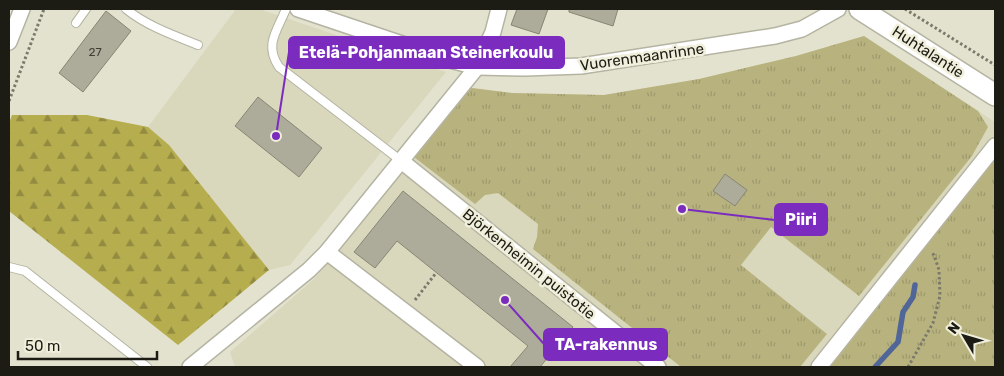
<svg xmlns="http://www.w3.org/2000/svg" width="1004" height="376" font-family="Rubik,sans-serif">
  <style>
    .built { fill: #d9d7bc }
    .forest { fill: url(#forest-firs) }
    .park { fill: url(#park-tufts) }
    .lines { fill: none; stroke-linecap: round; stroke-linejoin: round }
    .stream { stroke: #516698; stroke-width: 5.5 }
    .building { fill: #adac9a; stroke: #878674 }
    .service-casing { stroke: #b5b4a2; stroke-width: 10 }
    .minor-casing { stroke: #b5b4a2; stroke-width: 18 }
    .secondary-casing { stroke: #b5b4a2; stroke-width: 24 }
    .path { stroke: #7a796c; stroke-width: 3; stroke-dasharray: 2.5 2.5; stroke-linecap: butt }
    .service { stroke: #fff; stroke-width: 8 }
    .minor { stroke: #fff; stroke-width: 15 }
    .secondary { stroke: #fff; stroke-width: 21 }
    .labels { text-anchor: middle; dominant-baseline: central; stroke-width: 5; stroke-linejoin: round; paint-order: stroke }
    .number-label { font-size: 12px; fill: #403f36 }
    .street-label { font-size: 15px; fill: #1c1b14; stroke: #f0efdb }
    .leader { fill: none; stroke: #7b2cbf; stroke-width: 2 }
    .callout-dot { fill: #7b2cbf; stroke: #f0efdb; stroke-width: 2 }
    .callout { fill: #7b2cbf; stroke: #7b2cbf; stroke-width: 2 }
    .callout-label { font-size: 16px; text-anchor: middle; font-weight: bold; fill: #fff }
  </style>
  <defs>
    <pattern id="forest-firs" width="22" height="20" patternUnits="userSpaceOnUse" patternTransform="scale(1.25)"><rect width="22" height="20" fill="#b6ad4e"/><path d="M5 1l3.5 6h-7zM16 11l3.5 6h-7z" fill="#938c40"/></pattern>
    <pattern id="park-tufts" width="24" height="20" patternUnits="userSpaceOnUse" patternTransform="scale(1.25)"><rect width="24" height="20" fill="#b8b37e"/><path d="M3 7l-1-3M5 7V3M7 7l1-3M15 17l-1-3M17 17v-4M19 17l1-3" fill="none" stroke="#9e996c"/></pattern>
  </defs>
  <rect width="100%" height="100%" fill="#e3e2ce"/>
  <g class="built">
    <path d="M236 9H259L446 72 290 265 269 270 169 145 148 127Z"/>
    <path d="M864 36 995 122V367H235L230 352 314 279 464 87 512 93 604 95 699 79 796 56Z"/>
  </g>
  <path class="forest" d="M12 115H87L148 127 169 145 269 270 178 345 9 211V123Z"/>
  <g class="park">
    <path d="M864 36 978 111 988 127 972 156 859 296 771 227 741 265 827 334 800 367H681L533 249 537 237 538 224 498 193 485 195 475 204 410 154 464 87 512 93 604 95 699 79 796 56Z"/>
    <path d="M995 159V367H830Z"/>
  </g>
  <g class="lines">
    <path class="stream" d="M875 367 898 342 903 312 913 297 915 285"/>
  </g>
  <g class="building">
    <path d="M517 9H548L539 34 511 25Z"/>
    <path d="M569 9H618L613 26 569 12Z"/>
    <path d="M106 11 131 31 83 92 59 73Z"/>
    <path d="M258 97 322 148 299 177 235 126Z"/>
    <path d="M725 174 747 190 735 206 713 191Z"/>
    <path d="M403 191 573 327 540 367H510L528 346 397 241 375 268 354 252Z"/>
  </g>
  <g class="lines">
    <defs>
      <g id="service">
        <path d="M126 9C147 26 173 35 198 45"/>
        <path d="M286 9C277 31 264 45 279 67L400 160"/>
        <path d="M76 23 86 9"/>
        <path d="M9 267 25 271 147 367"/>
      </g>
      <g id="minor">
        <path d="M298 9 450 60 477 67 525 68 581 66 775 36 802 29 838 9"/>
        <path d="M9 42 22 9"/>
        <path d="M400 160 658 367"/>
        <path d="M327 252 477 367"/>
        <path d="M190 367 309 270 327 252 477 67 493 32 499 9"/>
        <path d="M819 367 995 146"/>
      </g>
      <path id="secondary" d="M860 9 995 95"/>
    </defs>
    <use href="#service" class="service-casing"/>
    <use href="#minor" class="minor-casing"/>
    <use href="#secondary" class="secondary-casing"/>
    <g class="path">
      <path d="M905 9 995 65"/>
      <path d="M9 101 44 9"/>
      <path d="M415 300 436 273"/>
      <path d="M908 367 933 323 940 296 939 270 934 255 931 252"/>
    </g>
    <use href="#service" class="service"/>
    <use href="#minor" class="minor"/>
    <use href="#secondary" class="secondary"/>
  </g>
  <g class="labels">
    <g class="number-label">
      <text x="95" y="52">27</text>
    </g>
    <g class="street-label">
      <text transform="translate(928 52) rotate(33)">Huhtalantie</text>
      <text transform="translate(642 57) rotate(-8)">Vuorenmaanrinne</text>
      <text transform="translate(529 264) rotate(39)">Björkenheimin puistotie</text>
    </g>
  </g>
  <path class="leader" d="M276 136L289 52M682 209L775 220M505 300L544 344"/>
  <g class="callout-dot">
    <circle cx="276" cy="136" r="5"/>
    <circle cx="682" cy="209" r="5"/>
    <circle cx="505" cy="300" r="5"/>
  </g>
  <g class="callout">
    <rect x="289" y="37" width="275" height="31" rx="5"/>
    <rect x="775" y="204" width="52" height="31" rx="5"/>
    <rect x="544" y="329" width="123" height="31" rx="5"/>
  </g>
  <g class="callout-label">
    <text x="426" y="58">Etelä-Pohjanmaan Steinerkoulu</text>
    <text x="801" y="225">Piiri</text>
    <text x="606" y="350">TA-rakennus</text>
  </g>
  <rect width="1004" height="376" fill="none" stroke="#1c1b14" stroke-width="20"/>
  <g transform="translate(964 336) rotate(308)" stroke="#f0efdb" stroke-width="4" paint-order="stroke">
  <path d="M0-4L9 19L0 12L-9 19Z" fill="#1c1b14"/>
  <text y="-8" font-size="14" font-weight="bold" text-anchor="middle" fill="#1c1b14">N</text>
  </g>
  <path d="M18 351v8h139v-8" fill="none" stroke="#1c1b14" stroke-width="2.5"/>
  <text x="25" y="351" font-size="15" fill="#1c1b14" stroke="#f0efdb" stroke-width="4" paint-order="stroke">50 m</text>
</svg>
